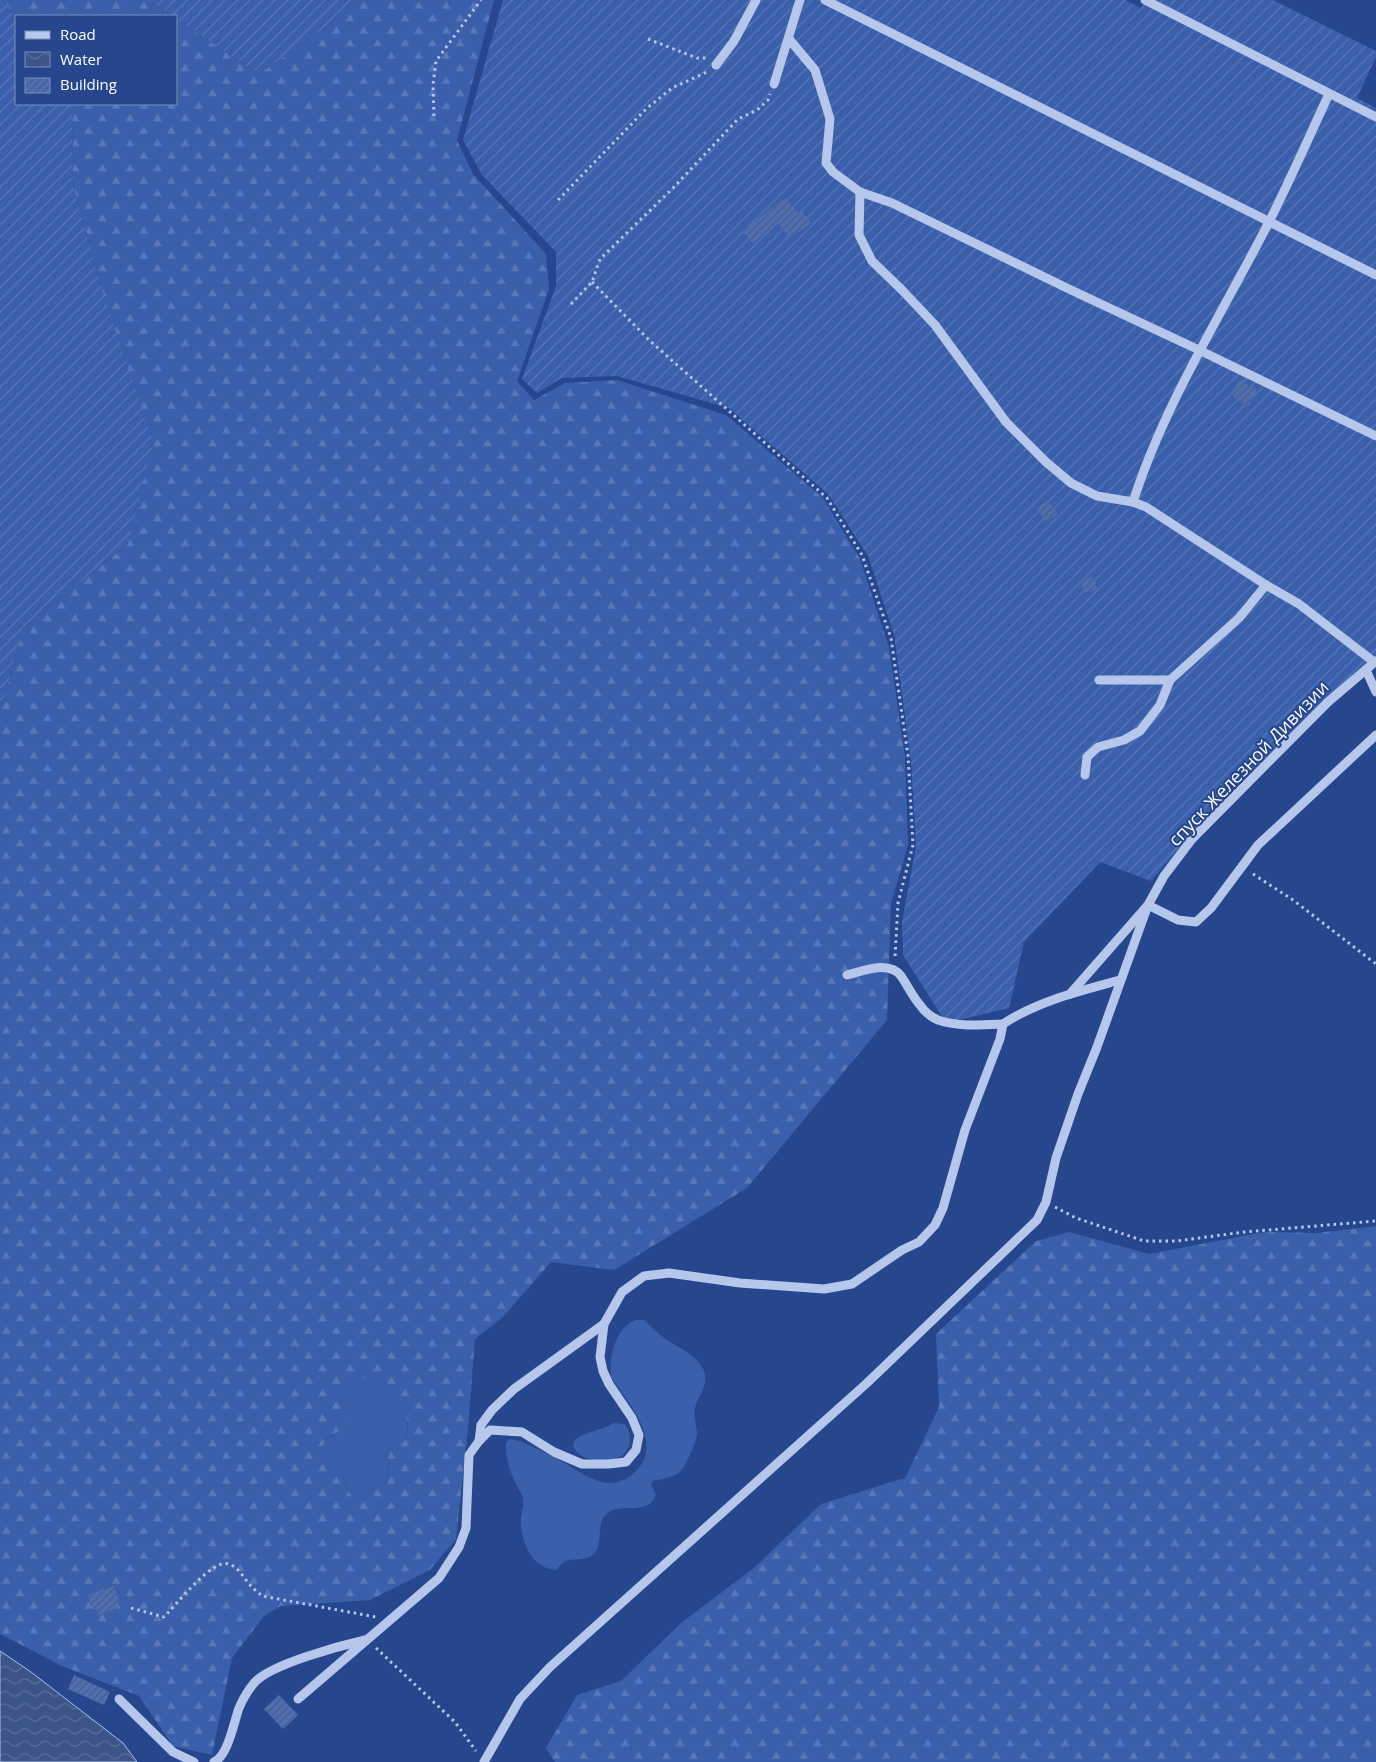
<svg xmlns="http://www.w3.org/2000/svg" width="1376" height="1762" font-family="'Open Sans',sans-serif">
  <style>
    .grass { fill: #3a5fab }
    .forest { fill: url(#forest-firs); fill-rule: evenodd }
    .garden { fill: url(#garden-furrows) }
    .water { fill: url(#water-waves); stroke: #abc0eb }
    .building { fill: url(#building-hatch) }
    .lines { fill: none; stroke-linecap: round; stroke-linejoin: round }
    .path { stroke: #b6c7eb; stroke-width: 3; stroke-dasharray: 2.5 4; stroke-linecap: butt }
    .minor { stroke: #b6c7eb; stroke-width: 9 }
    .labels { text-anchor: middle; dominant-baseline: central; stroke-width: 4; stroke-linejoin: round; paint-order: stroke }
    .street-label { font-size: 18px; fill: #fff; stroke: #26468e }
  </style>
  <defs>
    <pattern id="forest-firs" width="22" height="20" patternUnits="userSpaceOnUse" patternTransform="scale(1.25)"><rect width="22" height="20" fill="#3a5fab"/><path d="M5 1l3.5 6h-7zM16 11l3.5 6h-7z" fill="#5877b8"/></pattern>
    <pattern id="garden-furrows" width="10" height="10" patternUnits="userSpaceOnUse" patternTransform="scale(1.25)"><rect width="10" height="10" fill="#3a5fab"/><path d="M-1 1l2-2M0 10L10 0M9 11l2-2" fill="none" stroke="#5877b8"/></pattern>
    <pattern id="water-waves" width="16" height="10" patternUnits="userSpaceOnUse" patternTransform="scale(1.25)"><rect width="16" height="10" fill="#3c5488"/><path d="M0 5q4-4 8 0t8 0" fill="none" stroke="#596e9a"/></pattern>
    <pattern id="building-hatch" width="6" height="6" patternUnits="userSpaceOnUse" patternTransform="scale(1.25)"><rect width="6" height="6" fill="#4e6fb5"/><path d="M-1 1l2-2M0 6l6-6M5 7l2-2" fill="none" stroke="#4d5c7b"/></pattern>
  </defs>
  <rect width="100%" height="100%" fill="#26468e"/>
  <g class="grass">
    <path d="M636 1320H644C649 1324 653 1329 658 1333 672 1346 695 1352 703 1369 711 1384 698 1394 695 1408 693 1418 697 1425 697 1435 696 1443 685 1468 679 1473 672 1478 660 1479 653 1481L651 1485 656 1494C650 1516 623 1503 609 1512 595 1521 603 1541 596 1551 585 1567 567 1551 557 1570 531 1569 520 1541 521 1517 522 1511 524 1505 523 1498 521 1492 518 1489 516 1484 510 1473 505 1455 506 1442L510 1439 520 1441C536 1448 552 1456 568 1465 578 1471 590 1479 602 1482 613 1485 625 1481 634 1473 666 1444 629 1404 611 1377 609 1356 615 1328 636 1320Z"/>
    <path d="M353 1377C384 1378 420 1409 404 1442L391 1449 388 1458 389 1475 386 1481 370 1490 363 1499 356 1500C350 1494 345 1489 344 1480 343 1474 343 1470 340 1465 336 1460 327 1456 321 1450 323 1439 328 1440 335 1434 340 1430 344 1422 348 1416 339 1400 339 1390 353 1377Z"/>
    <path d="M614 1423 624 1424C629 1429 630 1434 630 1441 627 1474 563 1460 575 1440 579 1434 605 1429 614 1423Z"/>
  </g>
  <g class="forest">
    <path d="M5 0H148L172 16H16V22Z"/>
    <path d="M357 0H494L457 140 473 174 546 254 549 289 517 381 534 400 565 383 617 380 726 415 823 498 860 559 889 647 905 757 908 845 891 904 887 1020 747 1188 614 1270 551 1262 502 1318 475 1339 468 1430 456 1539 430 1570 370 1600 281 1606 264 1616 232 1658 212 1755 173 1746 139 1696 62 1666 0 1634V713L23 628 128 544 102 290 73 185 72 104H176V19L259 74 351 9ZM353 1377C383 1378 420 1409 404 1442L391 1449 388 1458 389 1475 386 1481 370 1490 363 1499 356 1500C350 1494 345 1489 344 1480 343 1474 343 1470 340 1465 336 1460 327 1456 322 1450 323 1433 343 1437 348 1416 339 1400 339 1390 353 1377Z"/>
    <path d="M1376 1226V1762H555L546 1748 577 1695 621 1681 681 1623 755 1567 821 1504 905 1478 939 1407 936 1334 1036 1241 1069 1232 1149 1254 1264 1232 1317 1233Z"/>
  </g>
  <g class="garden">
    <path d="M0 0H5L16 22V104H72L73 185 102 290 153 442 128 544 23 628 0 713Z"/>
    <path d="M148 0H357L351 9 259 74 176 19V16H172Z"/>
    <path d="M503 0H1125L1141 8 1145 0H1273L1376 51V57L1357 98 1376 108V659L1227 793 1151 881 1100 862 1024 942 1009 1008 946 1023 903 955 902 922 916 846 911 762 894 635 868 556 828 494 729 408 617 376 562 378 537 393 522 379 556 286V252L482 175 463 140Z"/>
  </g>
  <path class="water" d="M0 1651 31 1672 123 1743 137 1762H0Z"/>
  <g class="building">
    <path d="M785 198 799 214 802 212 811 223 790 238 778 223 753 243 743 231Z"/>
    <path d="M1239 380 1257 389 1249 406 1231 396Z"/>
    <path d="M1048 500 1058 514 1046 522 1037 508Z"/>
    <path d="M1094 577 1097 590 1084 593 1080 580Z"/>
    <path d="M114 1586 119 1601 116 1602 118 1608 98 1615 96 1609 93 1610 88 1595Z"/>
    <path d="M74 1675 110 1692 104 1705 68 1689Z"/>
    <path d="M279 1695 298 1715 283 1729 264 1709Z"/>
  </g>
  <g class="lines">
    <g class="path">
      <path d="M648 39 697 58H707"/>
      <path d="M434 116 433 85 436 61 481 0"/>
      <path d="M558 200 646 109 672 88 707 72"/>
      <path d="M592 282 649 340 827 498 862 555 891 638 908 756 913 845 898 903 895 957"/>
      <path d="M571 304 592 282 600 259 673 188 738 119 757 110 768 100 770 94"/>
      <path d="M1253 874 1293 900 1376 964"/>
      <path d="M1055 1207 1076 1218 1144 1241H1177L1244 1232 1376 1221"/>
      <path d="M131 1608 164 1617C175 1606 213 1558 228 1564 240 1567 245 1581 253 1588 256 1591 259 1593 262 1596L376 1617"/>
      <path d="M376 1648 455 1722 476 1751"/>
    </g>
    <g class="minor">
      <path d="M825 0 1376 275"/>
      <path d="M1145 0 1376 117"/>
      <path d="M789 39 815 70 830 119 826 163 833 172 860 192 892 203 1071 290 1199 350 1376 436"/>
      <path d="M716 65 734 41 756 0"/>
      <path d="M774 84 800 0"/>
      <path d="M860 192 859 235 872 261 902 290 935 325 1006 422 1046 462 1071 483 1097 496 1133 502 1146 507 1266 585 1299 604 1374 662"/>
      <path d="M1133 502C1165 402 1222 314 1269 222 1290 180 1309 137 1329 94"/>
      <path d="M1366 670 1376 692"/>
      <path d="M1099 680H1170"/>
      <path d="M1085 775 1087 757 1098 747 1124 740 1140 731 1160 705 1170 680 1239 618 1266 585"/>
      <path d="M847 975C863 971 889 960 901 976 908 986 912 996 920 1005 924 1011 931 1017 938 1020 958 1027 982 1025 1003 1024"/>
      <path d="M1070 994 1148 905 1178 920 1196 922 1211 908 1258 845 1376 735"/>
      <path d="M479 1441 481 1425 492 1410 514 1389 604 1324"/>
      <path d="M119 1699 173 1752 194 1762"/>
      <path d="M298 1699 439 1578 459 1547 466 1528 469 1455 479 1441 490 1430 522 1432 554 1452 582 1464H609L626 1462 636 1450 639 1435 632 1418 609 1384 603 1371 600 1357 604 1324 622 1292 644 1276 669 1273 740 1283 824 1289 852 1284 902 1250 919 1242 935 1225 943 1208 965 1130 1000 1039 1003 1024C1038 1001 1080 991 1120 980"/>
      <path d="M214 1762C228 1756 234 1722 239 1708 243 1699 248 1690 255 1682 272 1664 339 1646 365 1640"/>
      <path d="M484 1762 520 1699 550 1667 867 1383 1037 1220 1046 1202 1056 1158 1078 1094 1097 1047 1148 905 1164 876 1192 839 1328 702 1376 661"/>
    </g>
  </g>
  <g class="labels">
    <g class="street-label">
      <text transform="translate(1248 763) rotate(-46)">спуск Железной Дивизии</text>
    </g>
  </g>
  <rect x="15" y="15" width="162" height="90" fill="#26468e" stroke="#7d90bb"/>
  <rect x="25" y="31" width="25" height="8" fill="#b6c7eb" stroke="#7d90bb"/>
  <text x="60" y="40" font-size="15" fill="#ffffff">Road</text>
  <rect x="25" y="52" width="25" height="15" fill="url(#water-waves)" stroke="#7d90bb"/>
  <text x="60" y="65" font-size="15" fill="#ffffff">Water</text>
  <rect x="25" y="78" width="25" height="15" fill="url(#building-hatch)" stroke="#7d90bb"/>
  <text x="60" y="90" font-size="15" fill="#ffffff">Building</text>
</svg>
